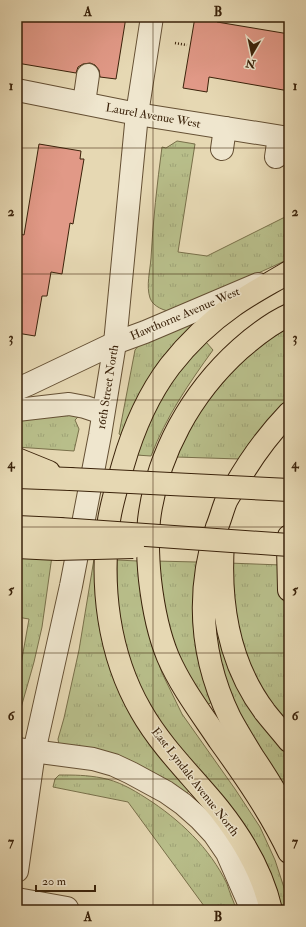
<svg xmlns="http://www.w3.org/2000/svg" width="306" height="927" font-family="'IM FELL Double Pica',serif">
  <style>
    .grass { fill: url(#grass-tufts); stroke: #79704a }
    .building { fill: #e19987; stroke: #3a220a }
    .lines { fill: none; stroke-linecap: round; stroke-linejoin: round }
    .minor-casing { stroke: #655034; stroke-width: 24 }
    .major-casing { stroke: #3a220a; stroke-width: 24 }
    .highway-casing { stroke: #3a220a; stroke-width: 24 }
    .path { stroke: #3a220a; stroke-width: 2.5; stroke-dasharray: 1 2; stroke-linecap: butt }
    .minor { stroke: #efe6ce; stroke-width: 22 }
    .major { stroke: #e6d8b3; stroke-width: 22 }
    .highway { stroke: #e6d8b3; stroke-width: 22 }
    .highway-bridge-casing { stroke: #3a220a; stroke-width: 24; stroke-linecap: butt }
    .highway-bridge { stroke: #e6d8b3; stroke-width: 22 }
    .grid { fill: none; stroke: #3a220a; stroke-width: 1; stroke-opacity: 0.55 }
    .labels { text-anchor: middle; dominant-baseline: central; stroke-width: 3; stroke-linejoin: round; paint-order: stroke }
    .street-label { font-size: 12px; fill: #3a220a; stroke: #efe6ce }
    .neatline { fill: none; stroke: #3a220a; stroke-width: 1.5 }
    .grid-label { font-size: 13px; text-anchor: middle; font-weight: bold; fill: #3a220a }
  </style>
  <defs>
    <pattern id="grass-tufts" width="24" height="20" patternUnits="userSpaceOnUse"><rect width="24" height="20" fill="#b8be8a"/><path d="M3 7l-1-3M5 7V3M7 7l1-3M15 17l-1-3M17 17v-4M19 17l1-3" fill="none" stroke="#9fa376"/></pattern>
  </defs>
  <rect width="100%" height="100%" fill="#e6d8b3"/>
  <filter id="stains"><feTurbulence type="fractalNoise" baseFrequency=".005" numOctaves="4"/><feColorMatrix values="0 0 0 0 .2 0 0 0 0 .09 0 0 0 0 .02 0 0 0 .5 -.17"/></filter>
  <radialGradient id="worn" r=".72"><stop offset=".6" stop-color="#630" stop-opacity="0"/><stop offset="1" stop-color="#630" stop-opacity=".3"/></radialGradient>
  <g class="grass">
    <path d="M177 141 195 144 178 252 207 256 289 215V259L173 312C165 311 153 307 150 298 146 286 150 271 151 258 153 221 157 184 162 147L166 148Z"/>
    <path d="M199 321C190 329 180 336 172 346 148 372 135 403 123 436L119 434 135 350 140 344Z"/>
    <path d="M289 328V399L260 433 240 459 176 457 195 415 238 365 271 338Z"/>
    <path d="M206 342 213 350C189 383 166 417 151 456L136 455C148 424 161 390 183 364 190 356 198 349 206 342Z"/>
    <path d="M73 414 78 417 75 420 79 429 74 451 17 447V418Z"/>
    <path d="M17 555 52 556 42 627 34 662 17 722V687L29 619 17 617Z"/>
    <path d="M94 559H99L129 711 145 738 190 789 186 795 59 745 58 739 64 718 79 650Z"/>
    <path d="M117 560 138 561 150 638 162 673 182 714 235 789 260 827 275 860 289 903V910H280L156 719 128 660 117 604Z"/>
    <path d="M155 561 197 562C195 587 190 613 195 639 198 660 206 681 213 701L206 706 188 677 173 641 162 608Z"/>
    <path d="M228 563 281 565V586L289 624V729L252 675 240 644Z"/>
    <path d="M213 625H218L281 746 289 754V796L243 725 226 690Z"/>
    <path d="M59 775C74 775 87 775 102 778 118 781 132 789 146 798 179 819 210 848 227 884 230 893 233 901 237 910H207L128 802 53 787 55 779Z"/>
  </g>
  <g class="building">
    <path d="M17 17H126L116 79 100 77 99 70 95 65 90 63 83 64 78 67 76 73 17 63Z"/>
    <path d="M195 17H218L217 22 289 34V91L209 77 207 92 183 88Z"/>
    <path d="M39 144 81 151 80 159H84L73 224 70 223 62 274 51 272 47 296H42L35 336 17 333V251L20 234 24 235Z"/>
  </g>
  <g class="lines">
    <defs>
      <g id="minor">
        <path d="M17 90 137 114 289 138"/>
        <path d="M84 103 88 75"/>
        <path d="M222 149 225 128"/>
        <path d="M276 157 279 137"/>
        <path d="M17 389 29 384 115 343 145 332 258 284"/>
        <path d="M17 410 69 404 85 407 103 413"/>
        <path d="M17 749 93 759 114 765 131 773 166 792 183 804 200 819 214 834 227 853 252 910"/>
        <path d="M17 871 34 752 71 586 100 435 115 343 137 114 152 17"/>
        <path d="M17 899 67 908 68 910"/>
      </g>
      <path id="major" d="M271 910C263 874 242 838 219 809 193 777 162 748 141 711 108 654 100 585 109 520 112 501 118 483 123 465 133 430 148 395 170 366 188 343 210 322 233 306 251 293 271 283 289 272"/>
      <g id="highway">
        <path d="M289 315C271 323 255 336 240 349 191 393 157 454 149 520 147 540 148 560 150 580 153 606 158 633 168 657 181 687 201 713 219 740 245 776 270 812 289 852"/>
        <path d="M289 413C267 436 251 458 235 486 232 492 227 498 225 504 222 512 220 520 217 527 196 592 200 656 230 718 237 731 245 744 253 757 266 776 278 796 289 816"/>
        <path d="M17 459 49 472"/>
        <path d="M17 477 70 479"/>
        <path d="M17 527 60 529"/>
        <path d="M289 536 288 546 289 590"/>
        <path d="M223 543C219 603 228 663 265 712 273 722 281 731 289 741"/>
        <path d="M17 547 57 549"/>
      </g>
    </defs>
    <use href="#minor" class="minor-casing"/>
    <use href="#major" class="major-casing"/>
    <use href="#highway" class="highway-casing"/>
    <path class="path" d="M175 43 187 45"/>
    <use href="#minor" class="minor"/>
    <use href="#major" class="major"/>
    <use href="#highway" class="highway"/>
    <defs>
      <g id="highway-bridge">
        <path d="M70 479 289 490"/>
        <path d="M60 529 289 545"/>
        <path d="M57 549 133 547"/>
      </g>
    </defs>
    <use href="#highway-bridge" class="highway-bridge-casing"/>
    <use href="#highway-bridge" class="highway-bridge"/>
  </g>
  <path class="grid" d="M153 17V910M17 148H289M17 274H289M17 400H289M17 527H289M17 653H289M17 779H289"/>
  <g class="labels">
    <g class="street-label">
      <text transform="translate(153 116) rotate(10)">Laurel Avenue West</text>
      <text transform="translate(185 314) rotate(-23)">Hawthorne Avenue West</text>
      <text transform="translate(108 387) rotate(-81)">16th Street North</text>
      <text transform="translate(195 782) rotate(52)">East Lyndale Avenue North</text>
    </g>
  </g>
  <rect width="306" height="927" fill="none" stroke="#e6d8b3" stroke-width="44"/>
  <g transform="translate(252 54) rotate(189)" stroke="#efe6ce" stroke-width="3" paint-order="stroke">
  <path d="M0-3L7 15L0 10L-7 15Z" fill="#3a220a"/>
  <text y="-6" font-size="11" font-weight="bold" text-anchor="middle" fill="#3a220a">N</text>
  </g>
  <path d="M36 885v6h59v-6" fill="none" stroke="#3a220a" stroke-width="2"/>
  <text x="42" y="885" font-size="12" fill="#3a220a" stroke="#efe6ce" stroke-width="3" paint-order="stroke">20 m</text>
  <rect x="22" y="22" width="262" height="883" class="neatline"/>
  <g class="grid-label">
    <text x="88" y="16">A</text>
    <text x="218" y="16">B</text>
    <text x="11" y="90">1</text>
    <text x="295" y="90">1</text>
    <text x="11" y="216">2</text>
    <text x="295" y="216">2</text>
    <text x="11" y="342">3</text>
    <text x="295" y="342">3</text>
    <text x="11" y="468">4</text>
    <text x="295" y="468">4</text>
    <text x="11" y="594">5</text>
    <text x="295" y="594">5</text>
    <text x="11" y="720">6</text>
    <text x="295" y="720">6</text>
    <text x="11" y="846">7</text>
    <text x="295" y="846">7</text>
    <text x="88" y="921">A</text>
    <text x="218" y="921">B</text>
  </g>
  <rect width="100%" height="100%" filter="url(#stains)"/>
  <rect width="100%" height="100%" fill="url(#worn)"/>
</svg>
